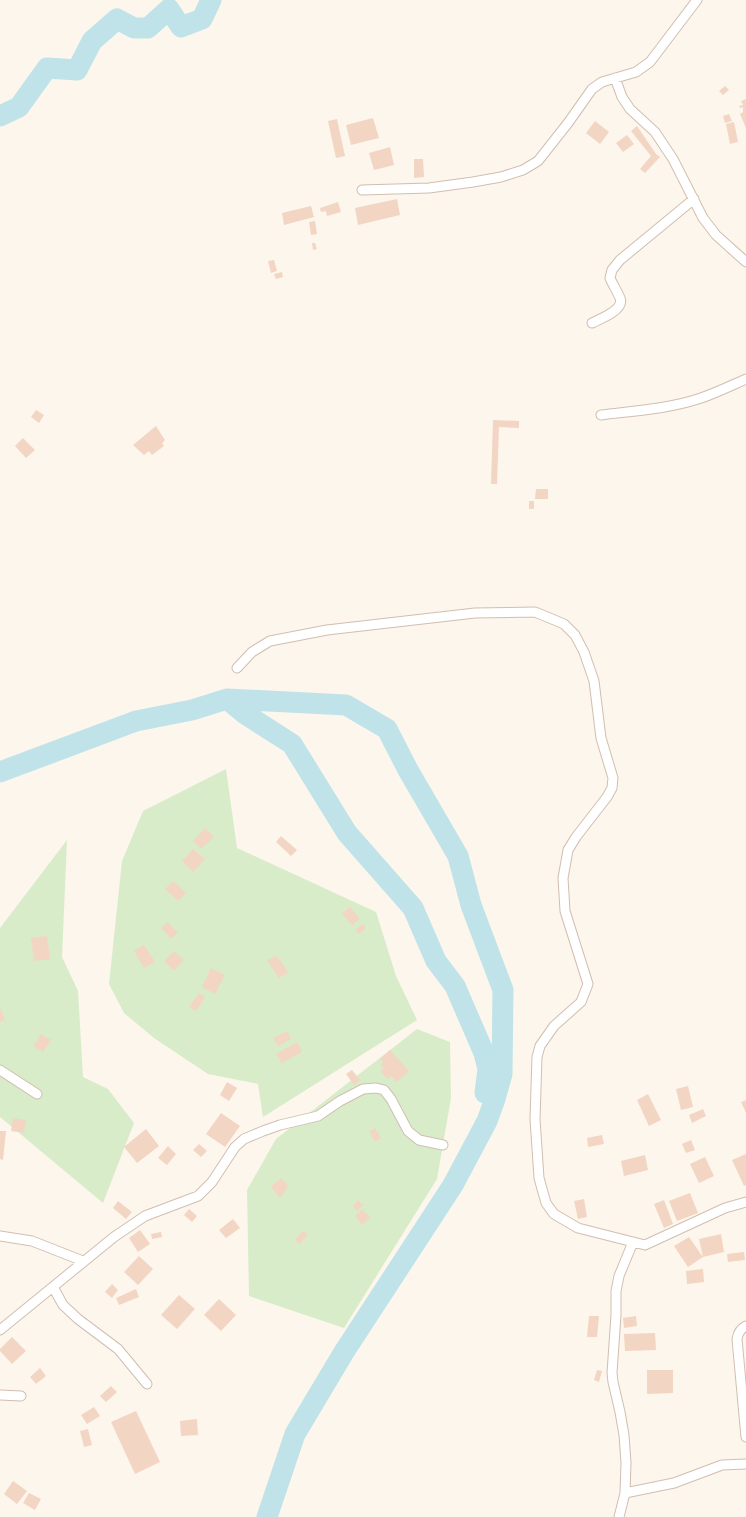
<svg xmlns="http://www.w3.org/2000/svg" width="746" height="1517" viewBox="0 0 746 1517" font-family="Roboto,sans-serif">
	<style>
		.green { fill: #d8ecc9 }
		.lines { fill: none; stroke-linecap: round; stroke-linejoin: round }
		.river { stroke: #bfe3e8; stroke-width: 21 }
		.building { fill: #f3d5c3 }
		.street-casing { stroke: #d1beb0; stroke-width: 11 }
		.street { stroke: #fff; stroke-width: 9 }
	</style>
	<rect width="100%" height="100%" fill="#fdf6ec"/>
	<path class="green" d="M 226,769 L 237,848 L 376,912 L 396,976 L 417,1020 L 263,1117 L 258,1084 L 208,1074 L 154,1038 L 124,1013 L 109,984 L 122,861 L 143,811 Z
		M 67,840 L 62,957 L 78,991 L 83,1077 L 108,1089 L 134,1123 L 103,1203 L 0,1117 L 0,928 Z
		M 417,1029 L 450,1042 L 451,1098 L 437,1179 L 344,1328 L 249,1296 L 247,1190 L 276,1139 Z"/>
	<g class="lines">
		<path class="river" d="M 0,116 L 19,107 L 47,68 L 77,70 L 92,41 L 117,19 L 134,28 L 148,28 L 169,9 L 181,27 L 202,19 L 211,0
			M 227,699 L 245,714 L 292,744 L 347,833 L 413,908 L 436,961 L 455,986 L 484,1053 L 488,1069 L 485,1093
			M 0,772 L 136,721 L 192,710 L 227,699 L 346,705 L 387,729 L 408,770 L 458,856 L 471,905 L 503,990 L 502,1074 L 495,1099 L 487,1121 L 453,1185 L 344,1352 L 295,1434 L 267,1517"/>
	</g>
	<path class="building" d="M 725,86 L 729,90 L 723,95 L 719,91 Z
		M 746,99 L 746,128 L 740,114 L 743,112 L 743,107 L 740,108 L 739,106 L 743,105 L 741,101 Z
		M 729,114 L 732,121 L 725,123 L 723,116 Z
		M 373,118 L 379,138 L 351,145 L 346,125 Z
		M 337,119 L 345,156 L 336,158 L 328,121 Z
		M 595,121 L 609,132 L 600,144 L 586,133 Z
		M 734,122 L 738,142 L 730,144 L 726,124 Z
		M 637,126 L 656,154 L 660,157 L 645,173 L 640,169 L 651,156 L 631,131 Z
		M 627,135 L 634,144 L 623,152 L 616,143 Z
		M 390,147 L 394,165 L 374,170 L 369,153 Z
		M 414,159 L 423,159 L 424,177 L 414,178 Z
		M 397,199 L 400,215 L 358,225 L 355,208 Z
		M 338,202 L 341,212 L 327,216 L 326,211 L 321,212 L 320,208 Z
		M 311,206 L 314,217 L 284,225 L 282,213 Z
		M 315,221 L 317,234 L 311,235 L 309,222 Z
		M 312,243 L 315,243 L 317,249 L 313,250 Z
		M 274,260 L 277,271 L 271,273 L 268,261 Z
		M 282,272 L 283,277 L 276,279 L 274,274 Z
		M 36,410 L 44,415 L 39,423 L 31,417 Z
		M 493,420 L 519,421 L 519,428 L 499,427 L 497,484 L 491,484 Z
		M 156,426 L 165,440 L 162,443 L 164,446 L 152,455 L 149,451 L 144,455 L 133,445 Z
		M 23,438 L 35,450 L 26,458 L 15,446 Z
		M 536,489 L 548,489 L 548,499 L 535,499 Z
		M 529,501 L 534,501 L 534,509 L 529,509 Z
		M 205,828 L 214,837 L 201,849 L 193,841 Z
		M 281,836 L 297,850 L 291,856 L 276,842 Z
		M 193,849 L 205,859 L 193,872 L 182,861 Z
		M 173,881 L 186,893 L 178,901 L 165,889 Z
		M 350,907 L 360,919 L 352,925 L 342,914 Z
		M 168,922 L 178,933 L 171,939 L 161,928 Z
		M 363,924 L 366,928 L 359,934 L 355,930 Z
		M 47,936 L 50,959 L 34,961 L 31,938 Z
		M 144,945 L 155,962 L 144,968 L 134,951 Z
		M 174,951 L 184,960 L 174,971 L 164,961 Z
		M 277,956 L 288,972 L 279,978 L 267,960 Z
		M 211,968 L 225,975 L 215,994 L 202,987 Z
		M 199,993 L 205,997 L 196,1011 L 189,1007 Z
		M 0,1008 L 5,1019 L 0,1022 Z
		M 287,1031 L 291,1039 L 278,1046 L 273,1038 Z
		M 41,1034 L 51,1040 L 43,1052 L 33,1046 Z
		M 297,1042 L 302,1052 L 282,1063 L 276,1054 Z
		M 390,1050 L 409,1071 L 397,1082 L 391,1076 L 387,1079 L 380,1071 L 384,1068 L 381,1065 L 383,1063 L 380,1059 Z
		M 352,1070 L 360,1080 L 354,1085 L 346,1074 Z
		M 227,1082 L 237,1088 L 229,1101 L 220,1095 Z
		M 688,1086 L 693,1107 L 681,1110 L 676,1089 Z
		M 648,1094 L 661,1120 L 649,1126 L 637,1100 Z
		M 746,1100 L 746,1113 L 741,1102 Z
		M 703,1109 L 706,1116 L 692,1123 L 689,1115 Z
		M 221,1113 L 240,1126 L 225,1147 L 206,1134 Z
		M 13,1118 L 26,1120 L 24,1133 L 11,1131 Z
		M 375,1128 L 381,1138 L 375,1142 L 369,1131 Z
		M 146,1129 L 159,1146 L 137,1163 L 124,1147 Z
		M 0,1131 L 6,1131 L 3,1160 L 0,1159 Z
		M 602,1135 L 604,1144 L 588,1147 L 587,1138 Z
		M 691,1140 L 695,1150 L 686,1153 L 682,1144 Z
		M 199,1144 L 207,1151 L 201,1157 L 193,1150 Z
		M 168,1146 L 176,1154 L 167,1165 L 158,1158 Z
		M 746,1154 L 746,1185 L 744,1186 L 732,1160 Z
		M 645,1155 L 648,1170 L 624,1176 L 621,1161 Z
		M 705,1157 L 714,1176 L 699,1183 L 690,1164 Z
		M 281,1178 L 288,1186 L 280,1198 L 271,1187 Z
		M 690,1193 L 698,1213 L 677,1221 L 669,1201 Z
		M 584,1199 L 587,1217 L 578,1219 L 574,1201 Z
		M 358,1200 L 363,1205 L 357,1211 L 353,1206 Z
		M 664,1200 L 673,1224 L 664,1228 L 654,1204 Z
		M 118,1201 L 132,1212 L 126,1219 L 113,1208 Z
		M 189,1209 L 197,1216 L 192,1222 L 184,1215 Z
		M 362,1209 L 370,1217 L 362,1225 L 355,1216 Z
		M 233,1219 L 240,1228 L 226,1238 L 219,1230 Z
		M 140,1230 L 150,1244 L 138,1252 L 129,1238 Z
		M 303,1231 L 308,1235 L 299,1244 L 295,1239 Z
		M 161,1232 L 162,1237 L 152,1239 L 151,1234 Z
		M 721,1234 L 724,1252 L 703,1257 L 699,1239 Z
		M 689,1237 L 703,1257 L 688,1267 L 674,1246 Z
		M 744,1252 L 745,1260 L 728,1262 L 727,1254 Z
		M 139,1256 L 153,1269 L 138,1285 L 124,1272 Z
		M 703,1269 L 704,1282 L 687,1284 L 686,1271 Z
		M 112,1284 L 118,1290 L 112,1298 L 105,1292 Z
		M 136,1289 L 139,1297 L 119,1305 L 116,1298 Z
		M 179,1295 L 195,1309 L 177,1329 L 161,1315 Z
		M 219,1299 L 236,1315 L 221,1331 L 204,1315 Z
		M 589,1316 L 599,1316 L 597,1337 L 587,1337 Z
		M 636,1316 L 637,1326 L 624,1328 L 623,1318 Z
		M 655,1333 L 656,1350 L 625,1351 L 624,1334 Z
		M 12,1337 L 26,1351 L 12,1364 L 0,1351 L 0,1349 Z
		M 40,1368 L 46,1376 L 36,1384 L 30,1377 Z
		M 597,1370 L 602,1371 L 599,1382 L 594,1380 Z
		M 647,1370 L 673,1370 L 673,1393 L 647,1394 Z
		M 111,1386 L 117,1392 L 106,1402 L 100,1396 Z
		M 94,1407 L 100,1416 L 87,1424 L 81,1415 Z
		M 136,1411 L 160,1462 L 135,1474 L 111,1422 Z
		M 197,1419 L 198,1435 L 181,1436 L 180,1421 Z
		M 88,1429 L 92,1445 L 84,1447 L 80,1431 Z
		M 13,1481 L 27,1491 L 17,1504 L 4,1494 Z
		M 29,1493 L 41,1499 L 35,1510 L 23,1503 Z"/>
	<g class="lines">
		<g class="street-casing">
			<path id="street" d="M 615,78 L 622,97 L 630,109 L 655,132 L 673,159 L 703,218 L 716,235 L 746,262
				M 362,190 L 429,188 L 473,182 L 501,177 L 523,170 L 538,161 L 568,123 L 592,89 L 602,82 L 636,72 L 650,62 L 697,0
				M 592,323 C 600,319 625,310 620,298 C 617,291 613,285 610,278 L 612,270 L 620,260 L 694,199
				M 601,415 C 633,411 667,409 698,399 C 714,394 730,386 746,379
				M 237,668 L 252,652 L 270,641 L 327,630 L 475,613 L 535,612 L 564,624 L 575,635 L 584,652 L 594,681 L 601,738 L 613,778 L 612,788 L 607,797 L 576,837 L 568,850 L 563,878 L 565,911 L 588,984 L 581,1002 L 554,1026 L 540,1046 L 537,1057 L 535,1119 L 539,1178 L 546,1203 L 554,1214 L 578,1228 L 645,1245 L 725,1208 L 746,1202
				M 0,1070 L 37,1094
				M 0,1236 L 32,1241 L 83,1261
				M 53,1287 L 63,1305 L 78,1319 L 118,1349 L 147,1384
				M 746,1326 C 740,1329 738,1333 737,1339 L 746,1437
				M 0,1330 L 114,1237 L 145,1216 L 198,1196 L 212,1182 L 235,1147 L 244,1139 L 263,1131 L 280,1125 L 318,1116 L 340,1101 L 363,1089 L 376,1088 L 384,1090 L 391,1099 L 408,1131 L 419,1140 L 443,1145
				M 0,1395 L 21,1396
				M 625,1493 L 674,1483 L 722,1465 L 746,1464
				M 619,1517 L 625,1493 L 626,1463 L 624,1435 L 620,1412 L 613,1382 L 612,1373 L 616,1315 L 616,1291 L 619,1276 L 633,1242"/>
		</g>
		<use href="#street" class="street"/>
	</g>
</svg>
